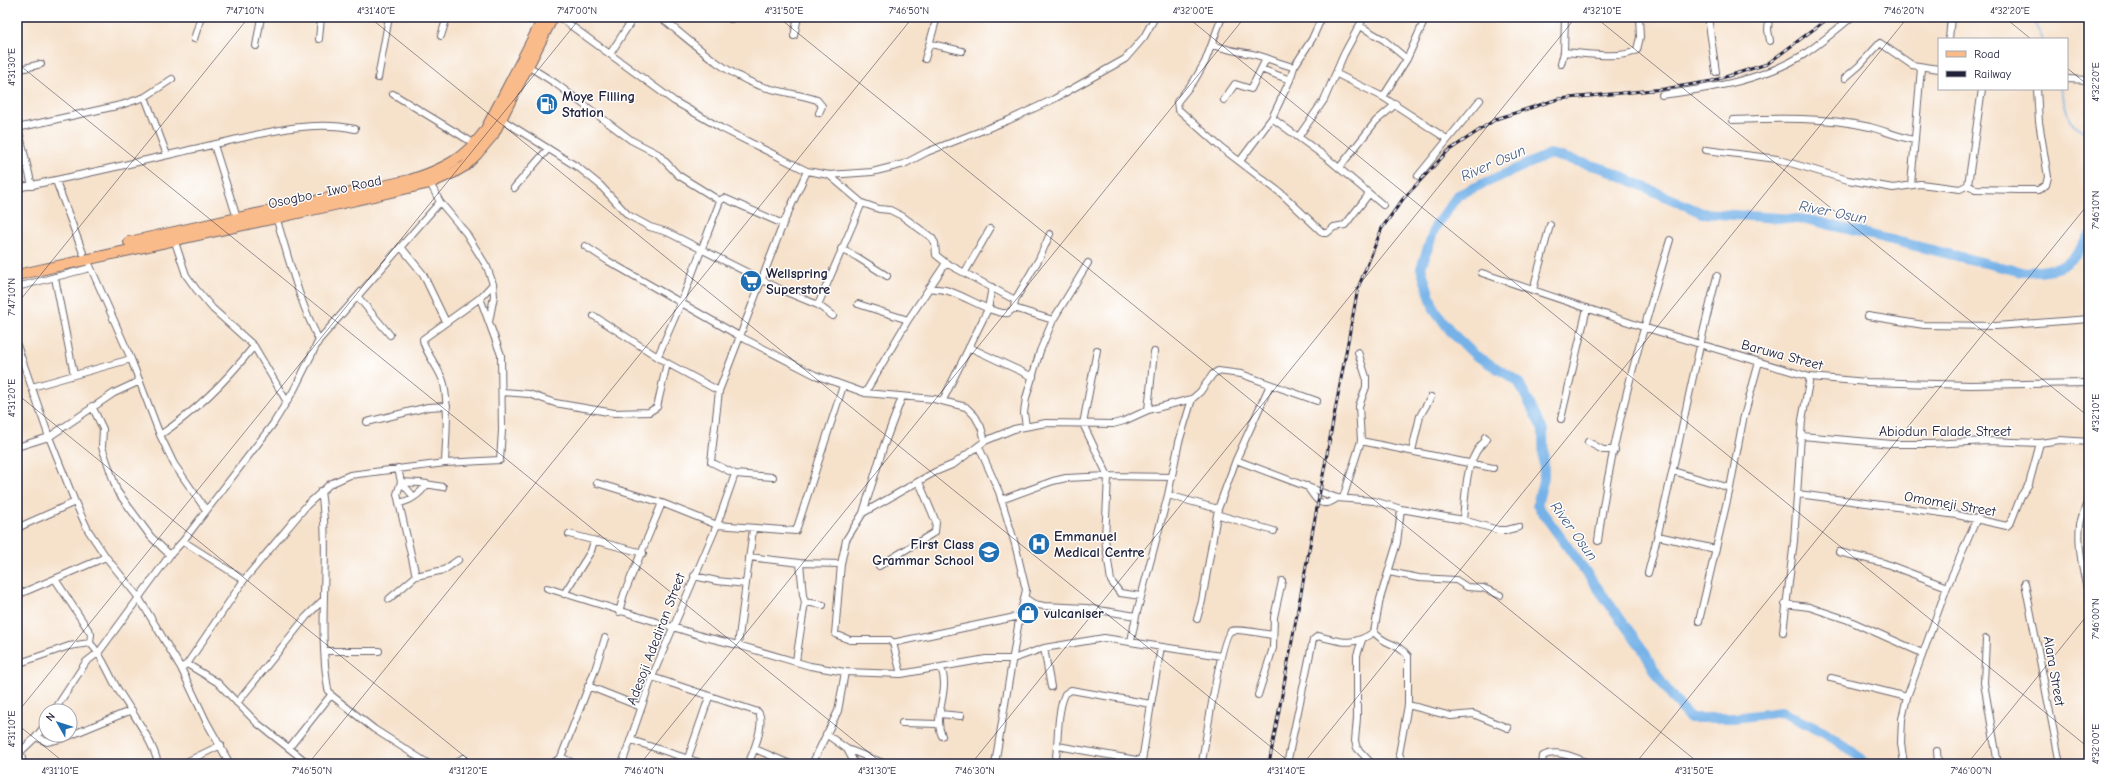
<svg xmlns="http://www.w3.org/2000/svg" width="2106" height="781" viewBox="0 0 2106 781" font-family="'Comic Neue',sans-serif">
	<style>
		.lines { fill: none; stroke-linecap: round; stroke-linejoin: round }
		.stream { stroke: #76b2e8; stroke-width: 1.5 }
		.river { stroke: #76b2e8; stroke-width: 10 }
		.street-casing { stroke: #6c656d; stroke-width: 8 }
		.primary-casing { stroke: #6c656d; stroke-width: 12 }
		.street { stroke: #fff; stroke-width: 6 }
		.primary { stroke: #fabb8b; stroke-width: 10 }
		.rail-casing { stroke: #22223b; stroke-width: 3 }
		.rail { stroke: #fff; stroke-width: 1.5; stroke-dasharray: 4.5; stroke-linecap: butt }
		.ticks { fill: none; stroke: #22223b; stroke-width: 1; stroke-opacity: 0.45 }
		.labels { text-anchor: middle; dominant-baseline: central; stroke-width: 3; stroke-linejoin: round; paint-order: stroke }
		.poi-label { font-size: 14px; font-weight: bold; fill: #22223b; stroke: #fff; text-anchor: start }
		.street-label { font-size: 14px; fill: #22223b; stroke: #fff }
		.water-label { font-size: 15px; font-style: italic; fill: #445c80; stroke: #fff }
		.neatline { fill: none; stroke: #22223b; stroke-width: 1.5 }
		.ticks-label { font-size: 10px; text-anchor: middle; fill: #22223b }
	</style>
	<rect width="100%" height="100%" fill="#fff"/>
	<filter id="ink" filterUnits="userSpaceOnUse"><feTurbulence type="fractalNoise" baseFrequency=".025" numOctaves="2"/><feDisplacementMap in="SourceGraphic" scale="8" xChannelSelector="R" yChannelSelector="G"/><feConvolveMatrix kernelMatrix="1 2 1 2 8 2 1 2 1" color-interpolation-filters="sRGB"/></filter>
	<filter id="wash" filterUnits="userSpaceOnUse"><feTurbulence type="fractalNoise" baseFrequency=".012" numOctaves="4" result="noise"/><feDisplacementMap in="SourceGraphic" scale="16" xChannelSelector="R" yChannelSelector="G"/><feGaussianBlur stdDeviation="0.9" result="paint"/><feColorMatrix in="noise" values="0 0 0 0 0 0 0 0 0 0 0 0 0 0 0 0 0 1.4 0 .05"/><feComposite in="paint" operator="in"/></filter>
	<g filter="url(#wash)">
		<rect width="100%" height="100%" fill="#f6e1ca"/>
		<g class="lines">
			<path class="stream" d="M 2031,17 L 2043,39
				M 2060,89 L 2070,121 L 2089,136"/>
			<path class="river" d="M 1865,764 L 1858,756 L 1824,732 L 1781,712 L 1735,718 L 1689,718 L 1662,683 L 1643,650 L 1537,505 L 1544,477 L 1543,430 L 1518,381 L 1475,355 L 1452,333 L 1434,309 L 1421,268 L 1435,227 L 1458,195 L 1550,154 L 1605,169 L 1702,213 L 1810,220 L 2022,272 C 2059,270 2069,269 2089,236"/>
		</g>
	</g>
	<g filter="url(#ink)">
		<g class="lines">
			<g class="street-casing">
				<path id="street" d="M 559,17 L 674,101 L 721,128 L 807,171 L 829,175 L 872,172 L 904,164 L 927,152 L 1009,120 L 1054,99 L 1125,59 L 1144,37 L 1155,17
					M 660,17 C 690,40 720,70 755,84 C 775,92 797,93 817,100 L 822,106 L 819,113
					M 1222,17 L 1205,62 L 1194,81 L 1177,102 L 1178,109 L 1218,145 L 1282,194 L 1323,233 L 1327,233 L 1334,227 L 1345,225 L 1369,194
					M 1708,17 L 1716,72
					M 1769,17 L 1768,30 L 1770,41
					M 731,19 L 731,17
					M 1360,26 L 1384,40 L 1407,59
					M 441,36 L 447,17
					M 794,36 L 798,17
					M 194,39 L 201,17
					M 319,39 L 321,17
					M 1949,39 L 1951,17
					M 931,44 L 962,51
					M 1212,45 C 1225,49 1238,52 1252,54 C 1267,57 1279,64 1294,67
					M 256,46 L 261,17
					M 1564,52 C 1582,53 1622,60 1637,50 L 1640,37 L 1639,17
					M 610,54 L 634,17
					M 925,59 L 937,17
					M 1561,64 L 1564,52 L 1565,17
					M 528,66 L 555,83 L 631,140 L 658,154 L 678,175 L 720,201 L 724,198 L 783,224
					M 1261,69 L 1290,80
					M 17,70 L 41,64
					M 1337,74 L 1383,97 L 1447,139
					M 378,78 L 389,17
					M 1845,78 L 1859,66 L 1880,43 L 1912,65 L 1939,69
					M 2067,79 L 2089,80
					M 393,94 L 475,144
					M 1662,95 C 1710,88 1761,81 1803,55 C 1820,44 1836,30 1852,17
					M 145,97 L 167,155
					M 1383,97 L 1407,59 L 1426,17
					M 1224,100 L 1235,84 L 1251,89 L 1266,59
					M 1272,118 L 1327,158 L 1383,205
					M 501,119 L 579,168 L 600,185 L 628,215 L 650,227 L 667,232 L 784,291 L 818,305 L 833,316
					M 1733,120 C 1778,118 1826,117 1870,127 C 1885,131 1899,137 1914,140
					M 17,123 L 32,186
					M 17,128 L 121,105 L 145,97 L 172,79
					M 1299,136 L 1324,100 L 1344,54 L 1364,17
					M 214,145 L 237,218
					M 1706,150 L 1777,159 L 1848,180 L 1893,188 L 1920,184 L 1960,189 L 1968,185
					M 1240,161 L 1272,118 L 1290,80 L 1294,67 L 1312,39 L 1322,17
					M 1339,168 L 1376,121 L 1396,104
					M 829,175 L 862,203 L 879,209 L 890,210 L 902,216 L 932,238 L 935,243 L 936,255 L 946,263 L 1015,300
					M 1418,176 L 1480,100
					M 56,181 L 83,253
					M 430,183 L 440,202 L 466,233 L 487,267 L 493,284 L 494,296 L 489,322
					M 1911,185 L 1921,68
					M 1968,185 L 1975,189 L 2019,190 L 2038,190 L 2046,185 L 2048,177 L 2039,122 L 2037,89
					M 1968,185 L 1982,89
					M 17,188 C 84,175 150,159 216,144 C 261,134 310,119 355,129
					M 514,188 L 548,149
					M 276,217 C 289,259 299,301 319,340
					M 174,239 L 186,275 L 196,289 L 213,309 L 254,346 L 287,402
					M 585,246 L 608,261 L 741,337 L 815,375 L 865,393 L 934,399 L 966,407 L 975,416 L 981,427 L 985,441
					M 401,247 L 423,274 L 446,322
					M 841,249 L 857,257 L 887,276
					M 87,259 L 131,359 L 160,435 L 174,464 L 206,510
					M 965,272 L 990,229
					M 1482,273 L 1643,327 L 1810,377 L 1867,382 L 1970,385 L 2089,383
					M 55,278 L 74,375
					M 17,287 L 90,268
					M 929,288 C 934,289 940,289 945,290 C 963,294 992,315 1008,313 L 1014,308 L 1015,300 L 1039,259 L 1050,234
					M 1533,290 L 1550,225
					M 358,297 L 390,335
					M 858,304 L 908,320
					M 818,305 L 862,203
					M 1014,308 L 1053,320
					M 594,316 L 667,363 L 719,391
					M 1868,316 L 1924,325 L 1996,326 L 2089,319
					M 17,345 L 49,437 L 75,502 L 88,530 L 106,557 L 139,598 L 181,668 L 206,721 L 230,764
					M 969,347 L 1033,377
					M 1097,350 L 1083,424 L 1108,476 L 1105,539 L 1111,581 L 1120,593 L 1141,596
					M 1358,352 L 1366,377 L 1366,387 L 1359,406 L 1361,441
					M 658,356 L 681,303 L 720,201
					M 32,387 L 131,359
					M 502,392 L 529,394 L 555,403 L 614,413 L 649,412 L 657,407 L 667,363
					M 865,393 L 908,320 L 946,263
					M 943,400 L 988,309 L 992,287
					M 92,406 L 103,429 L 102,447 L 117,491 L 151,537 L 170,555
					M 1148,410 L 1154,352
					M 1561,419 L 1587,308
					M 367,422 L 428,407 L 447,406
					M 1026,426 L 1024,413 L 1026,398 L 1040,351 L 1053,320 L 1088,263
					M 160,435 C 196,411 227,380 254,346
					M 1802,436 L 1892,444 L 1930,444 L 1988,441 L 2040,443 L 2060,440 L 2089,442
					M 1588,442 L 1603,450 L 1615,450
					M 17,447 L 49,437 L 114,393 L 140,381
					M 979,447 L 999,492 L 1015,544 L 1026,590 L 1019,620 L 995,764
					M 1412,451 L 1420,416 L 1431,397
					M 1236,460 L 1337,498 L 1374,501 L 1401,509 L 1463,520 L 1498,530 L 1507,530 L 1519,527
					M 445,463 C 446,437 449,410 444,384 C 441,370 423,350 423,339 L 480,298 L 493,284
					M 398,468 L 401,482 L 414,497
					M 1673,471 L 1730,488
					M 735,474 L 711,462 L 719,391 L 783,224 L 807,171
					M 401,482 L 397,494 L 416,576
					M 401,482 L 420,483 L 443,487
					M 597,483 L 662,503 L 717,525 L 796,531 L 843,386
					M 1307,486 C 1315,499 1321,510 1337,498
					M 321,491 C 331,557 317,623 328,689 L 331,695 L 374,729 L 429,764
					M 1798,494 L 1957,515 L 2007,526 L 2011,522 L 2021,496 L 2029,484 L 2040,443
					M 1168,495 L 1218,509
					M 2089,497 C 2086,506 2082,515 2080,524 C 2077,549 2084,574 2089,598
					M 1343,498 L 1361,441 L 1493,468
					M 1001,500 L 1053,481 L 1066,478 L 1108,476 L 1172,477
					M 399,503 C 411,501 420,494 427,484
					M 863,513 L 884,445 L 902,397
					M 1219,515 L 1274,531
					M 1463,520 C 1466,493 1464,458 1487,439 L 1485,437
					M 17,528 L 75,502
					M 569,534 L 643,553
					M 1658,536 L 1715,549
					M 183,541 L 244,580
					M 1598,541 C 1611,438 1640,339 1670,240
					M 1839,552 L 1884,563 L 1947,587
					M 749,557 L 800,563 L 841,564
					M 800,563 L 803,595 L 805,602 L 823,605
					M 879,566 L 935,532 L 936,522 L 919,482
					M 1389,572 L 1419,578 L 1456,580 L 1467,587 L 1483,588 L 1500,595
					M 1648,573 C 1674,475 1691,375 1717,276
					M 694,576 L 717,581 L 746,584
					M 55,579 L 91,634 L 90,643
					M 2025,583 L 2060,764
					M 547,588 L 705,637 L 738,645 L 810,666 L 845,672 L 901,674 L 986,659 L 1013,659 L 1044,648 L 1104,638 L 1221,656
					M 564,594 L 591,551 L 594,541
					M 17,595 L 106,557
					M 1025,598 L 1034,604 L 1044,606 L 1086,608 L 1136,616
					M 389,599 L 416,576 L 444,570 L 458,560
					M 1785,604 L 1809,607 L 1848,620 L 1922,653
					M 619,612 L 624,594 L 662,503
					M 1197,619 L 1202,601 L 1218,509 L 1236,460 L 1270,385
					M 1699,621 L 1730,488 L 1743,420 L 1759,362
					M 1374,632 C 1385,646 1396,641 1408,656 L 1408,705 L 1399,754 L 1404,764
					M 1783,632 L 1794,541 L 1802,420 L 1810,377
					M 1986,639 L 1984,683 L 1998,764
					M 1362,640 L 1357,655 L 1357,718 L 1355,741 L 1357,748 L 1372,764
					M 1131,641 L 1136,616 L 1168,495 L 1179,442 L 1192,399
					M 892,643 L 1020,616
					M 738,645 L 753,529
					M 1044,648 L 1051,687
					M 324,651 L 379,651
					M 796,661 L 805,602
					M 17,664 L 69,646 L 90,643 C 103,656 108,673 117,688 C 129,708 154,742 158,764
					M 187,664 L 217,682 L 257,723 L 309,764
					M 181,668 L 187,664 L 244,580 L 307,505 L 330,484 L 350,475 L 445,463 L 500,460 L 502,431 L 501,355 L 480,298
					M 941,668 C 951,691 932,715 942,736
					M 901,674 L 893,643 L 890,640 L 850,640 L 835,634 L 841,564 L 846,540 L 863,513 L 935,472 L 954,464 L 985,441 L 1014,429 L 1046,423 L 1113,424 L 1124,421 L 1148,410 L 1192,399 L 1200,392 L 1213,374 L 1218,371 L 1241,374 L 1317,401
					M 652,677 L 758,712 C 766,721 753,754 748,764
					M 1831,678 L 1907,697
					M 588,686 L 641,707
					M 1258,695 L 1273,648 L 1274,617 L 1282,581
					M 237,703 L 306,617 L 322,601
					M 1408,705 L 1451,716 L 1473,714 L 1508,728
					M 54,711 L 86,662 L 99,652 L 170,555 L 183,541 L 273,424 L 294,390 L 319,340 L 440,202
					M 940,714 L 961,716
					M 902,723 L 938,724
					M 17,734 L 23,764
					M 826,734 L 847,749 L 886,764
					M 36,737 L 47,742 L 64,738 L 132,710
					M 631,740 L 704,764
					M 1058,746 L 1142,761 L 1151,704
					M 289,748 L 331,695
					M 755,749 L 790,764
					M 847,749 L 855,764
					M 1937,751 L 1938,764
					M 17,755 L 36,737 L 46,724
					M 561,757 L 575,764
					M 688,758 L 709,697
					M 1202,762 C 1205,745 1221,636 1231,631 C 1236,628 1265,634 1273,635
					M 182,764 L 221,745
					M 455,764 L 463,758
					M 552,764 L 561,757 L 595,670 L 605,638
					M 622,764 L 652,677 L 717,525 L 735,474 L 773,477
					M 812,764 L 838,711 L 845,672
					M 1055,764 C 1059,742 1056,715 1065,694 L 1071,690 L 1151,704 L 1161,647
					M 1287,764 L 1313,640 L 1318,636 C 1342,642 1352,647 1374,632 L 1380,599 L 1397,543 L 1401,509
					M 1542,764 L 1543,756 C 1557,748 1578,759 1591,764
					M 1904,764 L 1901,743 L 1902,719 L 1907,697 L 1947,587 L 1977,518"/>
			</g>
			<g class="primary-casing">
				<path id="primary" d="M 129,242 L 410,180 C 444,169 464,159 485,131 L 544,17
					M 17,275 L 343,203 L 430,183 L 453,173 L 465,166 L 477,154 L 493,135 L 553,17"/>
			</g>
			<use href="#street" class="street"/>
			<use href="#primary" class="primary"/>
			<g class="rail-casing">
				<path id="rail" d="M 1269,764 L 1358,288 L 1382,228 L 1403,199 L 1448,151 L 1496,119 L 1558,99 L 1664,89 L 1712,81 L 1767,64 L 1830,17"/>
			</g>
			<use href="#rail" class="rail"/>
		</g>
	</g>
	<path class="ticks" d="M 369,17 L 1292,764M 778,17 L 1700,764M 1187,17 L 2089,748M 1595,17 L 2089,417M 2004,17 L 2031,39M 17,63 L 883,764M 2067,68 L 2089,86M 17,304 L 249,17M 17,394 L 474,764M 17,713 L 581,17M 17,724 L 66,764M 308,764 L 913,17M 640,764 L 1245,17M 971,764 L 1576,17M 1303,764 L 1908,17M 1635,764 L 2089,203M 1967,764 L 2089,613"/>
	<defs>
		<g id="fuel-disc" transform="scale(1.15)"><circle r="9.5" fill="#1f6fb2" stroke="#fff"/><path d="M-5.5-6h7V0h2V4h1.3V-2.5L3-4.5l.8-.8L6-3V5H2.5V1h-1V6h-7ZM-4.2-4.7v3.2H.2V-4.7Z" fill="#fff"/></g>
		<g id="supermarket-disc" transform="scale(1.15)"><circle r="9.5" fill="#1f6fb2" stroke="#fff"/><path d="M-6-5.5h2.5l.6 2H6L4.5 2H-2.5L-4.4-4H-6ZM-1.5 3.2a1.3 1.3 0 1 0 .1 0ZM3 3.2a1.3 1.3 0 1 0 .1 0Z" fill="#fff"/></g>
		<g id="hospital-disc" transform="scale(1.15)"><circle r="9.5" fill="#1f6fb2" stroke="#fff"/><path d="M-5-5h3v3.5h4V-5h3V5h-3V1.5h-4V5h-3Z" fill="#fff"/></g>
		<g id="school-disc" transform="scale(1.15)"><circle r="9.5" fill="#1f6fb2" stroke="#fff"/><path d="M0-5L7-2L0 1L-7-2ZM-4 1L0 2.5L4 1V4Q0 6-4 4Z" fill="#fff"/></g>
		<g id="shop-disc" transform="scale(1.15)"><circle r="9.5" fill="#1f6fb2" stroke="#fff"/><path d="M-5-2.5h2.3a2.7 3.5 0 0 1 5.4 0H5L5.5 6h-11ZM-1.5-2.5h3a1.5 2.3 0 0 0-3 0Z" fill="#fff"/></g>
	</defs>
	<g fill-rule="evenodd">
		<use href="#fuel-disc" x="547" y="104"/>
		<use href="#supermarket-disc" x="751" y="281"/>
		<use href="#hospital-disc" x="1039" y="544"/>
		<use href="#school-disc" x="989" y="552"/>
		<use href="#shop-disc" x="1028" y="613"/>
	</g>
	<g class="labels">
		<g class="poi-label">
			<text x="562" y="96">Moye Filling<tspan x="562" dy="16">Station</tspan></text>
			<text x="766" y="273">Wellspring<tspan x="766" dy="16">Superstore</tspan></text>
			<text x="1054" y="536">Emmanuel<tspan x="1054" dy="16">Medical Centre</tspan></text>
			<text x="974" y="544" text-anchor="end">First Class<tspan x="974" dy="16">Grammar School</tspan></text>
			<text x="1044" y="613">vulcaniser</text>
		</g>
		<g class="street-label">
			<text transform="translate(325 192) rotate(-12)">Osogbo - Iwo Road</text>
			<text transform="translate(1782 355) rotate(15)">Baruwa Street</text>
			<text x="1945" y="431">Abiodun Falade Street</text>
			<text transform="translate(1950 504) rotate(10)">Omomeji Street</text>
			<text transform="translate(656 639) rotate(-69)">Adesoji Adediran Street</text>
			<text transform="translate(2054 671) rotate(80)">Alara Street</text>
		</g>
		<g class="water-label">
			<text transform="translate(1493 163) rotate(-24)">River Osun</text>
			<text transform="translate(1833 212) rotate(11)">River Osun</text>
			<text transform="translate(1574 531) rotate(54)">River Osun</text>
		</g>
	</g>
	<rect width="2106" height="781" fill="none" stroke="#fff" stroke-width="44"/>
	<rect x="1938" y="38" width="130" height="52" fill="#ffffff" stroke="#a7a7b1"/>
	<rect x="1946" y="51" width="20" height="6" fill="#fabb8b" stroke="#a7a7b1"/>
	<text x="1974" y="58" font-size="12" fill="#22223b">Road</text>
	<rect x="1946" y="71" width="20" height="6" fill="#22223b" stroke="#a7a7b1"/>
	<text x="1974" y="78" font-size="12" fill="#22223b">Railway</text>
	<g transform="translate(58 723) rotate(309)"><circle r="19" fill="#ffffff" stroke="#a7a7b1"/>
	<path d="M0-3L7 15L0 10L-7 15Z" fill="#1f6fb2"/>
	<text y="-6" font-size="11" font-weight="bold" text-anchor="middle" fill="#22223b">N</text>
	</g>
	<rect x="22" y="22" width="2062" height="737" class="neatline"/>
	<g class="ticks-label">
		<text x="245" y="14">7°47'10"N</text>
		<text x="376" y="14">4°31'40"E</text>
		<text x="577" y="14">7°47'00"N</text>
		<text x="784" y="14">4°31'50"E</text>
		<text x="909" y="14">7°46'50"N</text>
		<text x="1193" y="14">4°32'00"E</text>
		<text x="1602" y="14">4°32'10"E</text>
		<text x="1904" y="14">7°46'20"N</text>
		<text x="2010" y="14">4°32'20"E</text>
		<text transform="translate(11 67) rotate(-90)" y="4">4°31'30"E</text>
		<text transform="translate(2095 82) rotate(-90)" y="4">4°32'20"E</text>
		<text transform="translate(2095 210) rotate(-90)" y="4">7°46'10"N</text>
		<text transform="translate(11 297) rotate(-90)" y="4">7°47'10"N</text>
		<text transform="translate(11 398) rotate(-90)" y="4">4°31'20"E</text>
		<text transform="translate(2095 413) rotate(-90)" y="4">4°32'10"E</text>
		<text transform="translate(2095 619) rotate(-90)" y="4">7°46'00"N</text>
		<text transform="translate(11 729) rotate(-90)" y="4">4°31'10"E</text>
		<text transform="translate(2095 744) rotate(-90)" y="4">4°32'00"E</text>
		<text x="60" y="774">4°31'10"E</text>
		<text x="312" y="774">7°46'50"N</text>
		<text x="468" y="774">4°31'20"E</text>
		<text x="644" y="774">7°46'40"N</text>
		<text x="877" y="774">4°31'30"E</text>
		<text x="975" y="774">7°46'30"N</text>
		<text x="1286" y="774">4°31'40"E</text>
		<text x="1694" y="774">4°31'50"E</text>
		<text x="1971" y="774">7°46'00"N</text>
	</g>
</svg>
